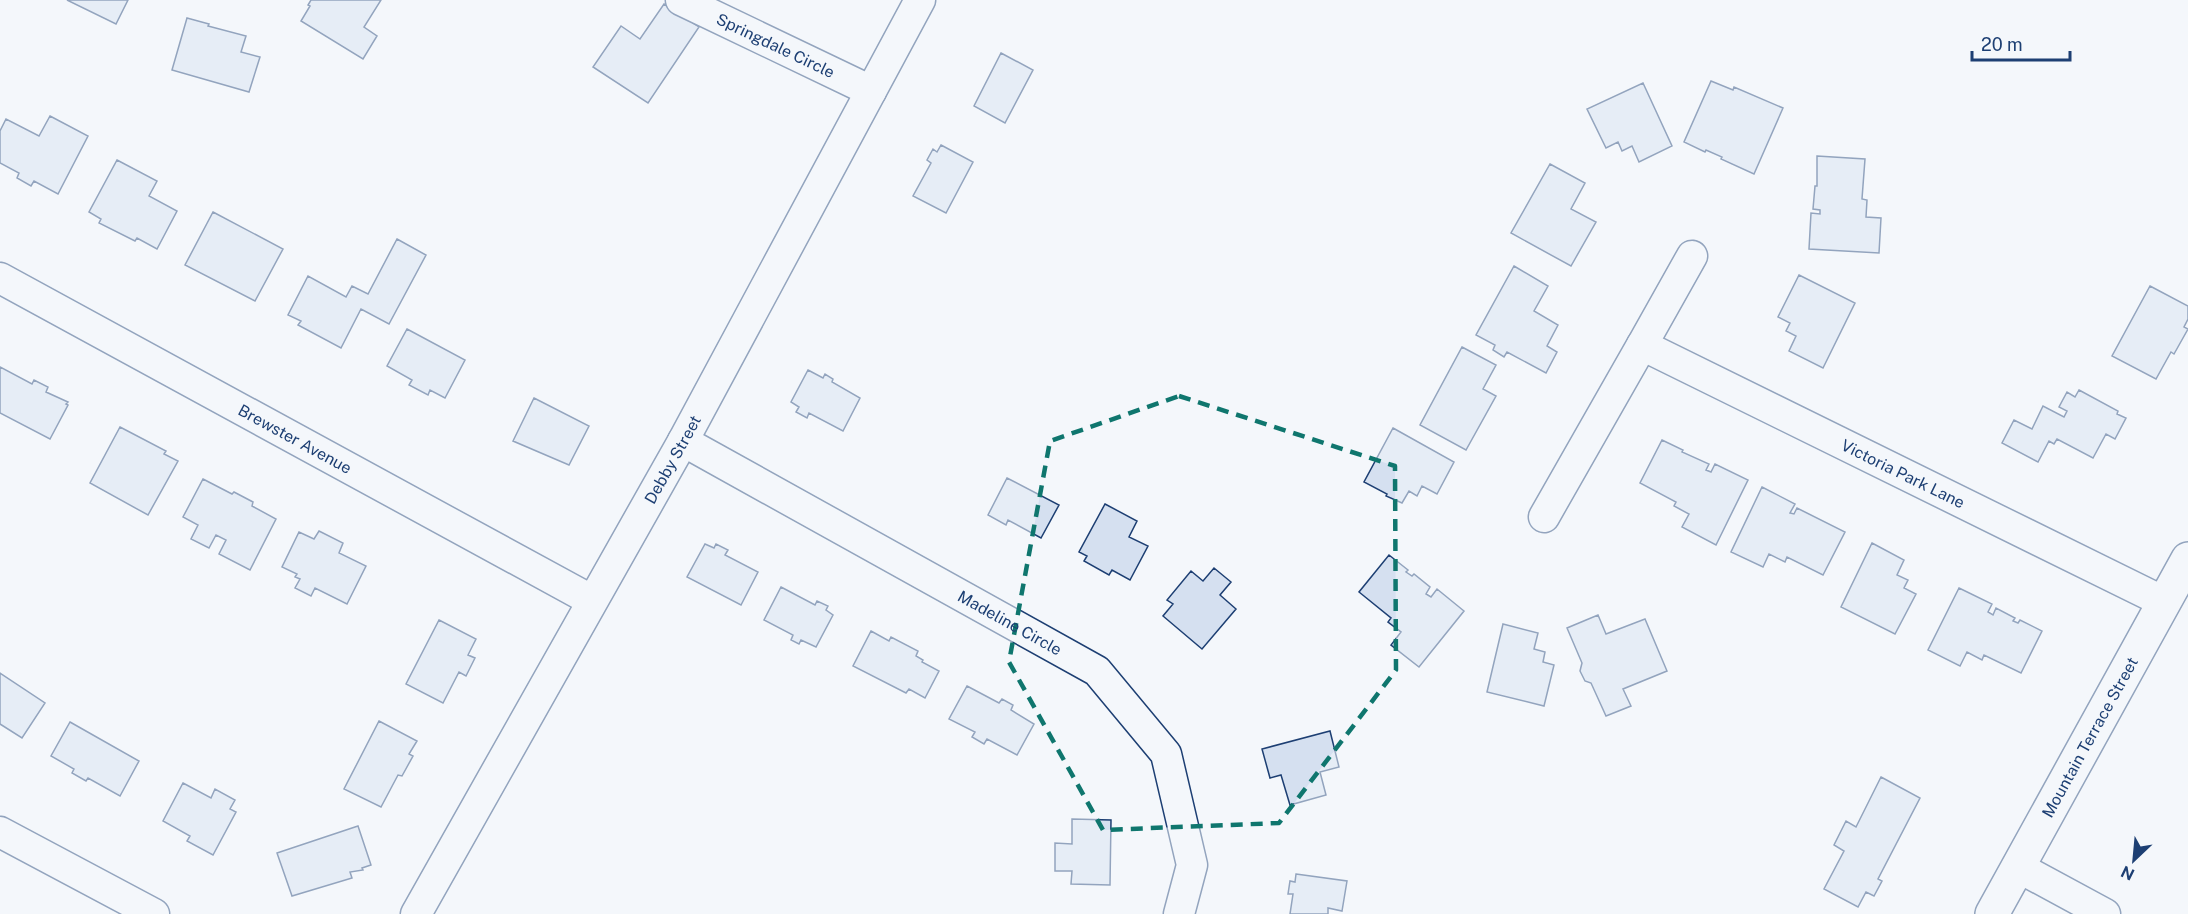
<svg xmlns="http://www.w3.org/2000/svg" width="2188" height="914" viewBox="0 0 2188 914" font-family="'Public Sans',sans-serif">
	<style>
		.building { fill: #d5e0f0; stroke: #1d3f73; stroke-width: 1.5 }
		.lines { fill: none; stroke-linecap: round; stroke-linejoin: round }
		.minor-casing { stroke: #1d3f73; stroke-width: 33 }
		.tertiary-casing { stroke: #1d3f73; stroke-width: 36 }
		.minor { stroke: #f4f7fb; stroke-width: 30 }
		.tertiary { stroke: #f4f7fb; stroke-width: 33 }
		.marked { fill: none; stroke: #0f766e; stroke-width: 4.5; stroke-dasharray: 12 8; stroke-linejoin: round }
		.labels { text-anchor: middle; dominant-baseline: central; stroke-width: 4.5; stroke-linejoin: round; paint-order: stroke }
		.street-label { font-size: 16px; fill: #1d3f73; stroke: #f4f7fb }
	</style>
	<rect width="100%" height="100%" fill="#f4f7fb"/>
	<path class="building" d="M 67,0 L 128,0 L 116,24 Z
		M 311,0 L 381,0 L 364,27 L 377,36 L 363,59 L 301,21 L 310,6 L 308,5 Z
		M 664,4 L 686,18 L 696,18 L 693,23 L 699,27 L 648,103 L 593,67 L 621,26 L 640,39 Z
		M 187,18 L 209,24 L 208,26 L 246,36 L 241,52 L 260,57 L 249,92 L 172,70 Z
		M 1001,53 L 1033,70 L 1005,123 L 974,106 Z
		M 1711,81 L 1733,90 L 1734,87 L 1783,108 L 1754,174 L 1721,159 L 1722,157 L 1706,150 L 1705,152 L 1684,142 Z
		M 1643,83 L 1672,146 L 1639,162 L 1632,146 L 1622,151 L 1618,142 L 1606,148 L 1587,109 Z
		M 50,116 L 88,136 L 58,194 L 34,181 L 31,186 L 17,178 L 19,173 L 0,163 L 0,131 L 6,119 L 39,136 Z
		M 941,145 L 973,162 L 946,213 L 913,196 L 931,163 L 927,160 L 933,149 L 937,152 Z
		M 1817,156 L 1865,159 L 1862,199 L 1867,200 L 1866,217 L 1881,218 L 1879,253 L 1809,249 L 1811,213 L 1820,214 L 1820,210 L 1813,209 L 1815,186 L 1817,186 Z
		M 117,160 L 157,181 L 149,196 L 177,211 L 157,249 L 137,238 L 135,241 L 99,223 L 101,219 L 89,212 Z
		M 1550,164 L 1585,183 L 1571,209 L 1596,222 L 1571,266 L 1511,233 Z
		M 213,212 L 283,249 L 255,301 L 185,265 Z
		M 397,239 L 426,255 L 389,324 L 361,309 L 341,348 L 298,325 L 301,321 L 288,315 L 308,276 L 346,297 L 352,286 L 368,294 Z
		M 1514,266 L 1548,286 L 1534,311 L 1558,325 L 1547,346 L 1557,352 L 1546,373 L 1507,352 L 1504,357 L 1493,350 L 1495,345 L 1476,335 Z
		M 1799,275 L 1855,303 L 1823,368 L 1789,351 L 1796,336 L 1786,331 L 1790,323 L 1778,317 Z
		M 2150,286 L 2188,306 L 2188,319 L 2184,327 L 2188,329 L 2174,354 L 2171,352 L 2156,379 L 2112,356 Z
		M 407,329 L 465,360 L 445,398 L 430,390 L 428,395 L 409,385 L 412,380 L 387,366 Z
		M 1462,347 L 1496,365 L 1483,389 L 1496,396 L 1466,450 L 1420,425 Z
		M 0,367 L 32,384 L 34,380 L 48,387 L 46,392 L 68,402 L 66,404 L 68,405 L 50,439 L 0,413 Z
		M 808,370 L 823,378 L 825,374 L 833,379 L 832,382 L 860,398 L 843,431 L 809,413 L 807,418 L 796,412 L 799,407 L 791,402 Z
		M 2079,390 L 2118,411 L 2117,414 L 2126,418 L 2115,439 L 2106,434 L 2093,458 L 2057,439 L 2054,444 L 2049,441 L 2038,462 L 2002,443 L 2014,420 L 2032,429 L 2043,406 L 2064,417 L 2067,411 L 2059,407 L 2067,392 L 2075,397 Z
		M 534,398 L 589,426 L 569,465 L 513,441 Z
		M 120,427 L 166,451 L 164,454 L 178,461 L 148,515 L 90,483 Z
		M 1393,428 L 1454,462 L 1437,494 L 1422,486 L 1417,496 L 1409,491 L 1402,503 L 1386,496 L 1387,494 L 1364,482 Z
		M 1662,440 L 1683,450 L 1682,452 L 1709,464 L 1706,470 L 1711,472 L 1715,464 L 1748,480 L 1716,545 L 1682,527 L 1689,514 L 1674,506 L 1676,502 L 1640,483 Z
		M 1007,478 L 1059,505 L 1041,538 L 1008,520 L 1006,525 L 988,515 Z
		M 203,479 L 232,494 L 234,492 L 253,502 L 252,506 L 276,519 L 250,570 L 219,554 L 226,540 L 216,535 L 209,548 L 191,539 L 198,525 L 183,517 Z
		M 1762,487 L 1795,504 L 1790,513 L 1794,514 L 1797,508 L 1845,532 L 1823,575 L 1787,557 L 1785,562 L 1769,554 L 1763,567 L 1731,552 Z
		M 1105,504 L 1137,521 L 1129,537 L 1148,546 L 1130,580 L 1112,570 L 1109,575 L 1084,561 L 1087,556 L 1079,552 Z
		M 319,531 L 343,543 L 339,553 L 366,566 L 347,604 L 315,588 L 311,596 L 295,588 L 300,579 L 295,577 L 297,574 L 282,567 L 299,532 L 314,539 Z
		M 1872,543 L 1904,560 L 1897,575 L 1908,580 L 1904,588 L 1916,594 L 1895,634 L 1841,607 Z
		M 705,544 L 714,548 L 716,544 L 728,550 L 725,555 L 758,572 L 741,605 L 687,577 Z
		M 1389,555 L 1408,570 L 1406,572 L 1412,576 L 1414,574 L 1430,587 L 1426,594 L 1431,597 L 1437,589 L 1464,611 L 1419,667 L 1391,645 L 1401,632 L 1388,622 L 1391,618 L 1359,592 Z
		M 1214,568 L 1231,582 L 1220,595 L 1236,609 L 1202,649 L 1163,616 L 1173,604 L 1167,600 L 1191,571 L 1203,581 Z
		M 781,587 L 815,605 L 817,601 L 828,606 L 826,610 L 833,615 L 816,647 L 801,640 L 799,644 L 791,640 L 793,635 L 764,620 Z
		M 1959,588 L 1992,604 L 1988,612 L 1993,615 L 1996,608 L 2015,618 L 2013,621 L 2018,623 L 2020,620 L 2042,631 L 2021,673 L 1984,655 L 1982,660 L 1967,652 L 1960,666 L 1928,650 Z
		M 1598,615 L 1606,634 L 1645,619 L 1667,671 L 1623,689 L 1631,706 L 1606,716 L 1591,683 L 1585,681 L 1580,671 L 1582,663 L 1567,628 Z
		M 439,620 L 476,639 L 468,655 L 475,658 L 466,676 L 459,672 L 443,703 L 406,684 Z
		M 1503,624 L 1538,633 L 1534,649 L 1545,652 L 1543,662 L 1554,665 L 1544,706 L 1487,692 Z
		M 871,631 L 889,641 L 891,637 L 918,651 L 916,656 L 923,660 L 922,662 L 939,671 L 925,698 L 909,689 L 906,693 L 853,666 Z
		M 0,673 L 45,703 L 22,738 L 0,724 Z
		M 967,686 L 999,703 L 1002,699 L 1013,705 L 1011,710 L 1034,724 L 1017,755 L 987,739 L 984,744 L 972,737 L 975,732 L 949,719 Z
		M 379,721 L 417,741 L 409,754 L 413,756 L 402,776 L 398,775 L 381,807 L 344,789 Z
		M 70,722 L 139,761 L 120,796 L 88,778 L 86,781 L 72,773 L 74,769 L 51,756 Z
		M 1330,731 L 1339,767 L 1320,772 L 1326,795 L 1290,805 L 1281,775 L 1270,778 L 1262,749 Z
		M 1881,777 L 1920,798 L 1878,879 L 1882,881 L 1874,896 L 1866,892 L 1858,907 L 1824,889 L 1844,851 L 1834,845 L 1846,821 L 1856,827 Z
		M 183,783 L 211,798 L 215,789 L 235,800 L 230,809 L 236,812 L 213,855 L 187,841 L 190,836 L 163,821 Z
		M 1072,819 L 1111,820 L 1110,885 L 1071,884 L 1072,871 L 1055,871 L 1055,843 L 1072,844 Z
		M 358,826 L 371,865 L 362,868 L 363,870 L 350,872 L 352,878 L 292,896 L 277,853 Z
		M 1296,874 L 1347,881 L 1342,911 L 1328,908 L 1328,914 L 1290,914 L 1293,894 L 1288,894 L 1290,881 L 1295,882 Z"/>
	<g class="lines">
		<g class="minor-casing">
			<g id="minor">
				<path id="s1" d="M 681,0 L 871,91"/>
				<path id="s2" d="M 0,278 L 591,600"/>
				<path d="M 1642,345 L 1692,256"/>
				<path id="s3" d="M 683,441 L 1097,671 L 1166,754 L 1192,865 L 1179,914"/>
				<path id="s4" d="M 1544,517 L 1642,345 L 2164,602"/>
				<path d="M 0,832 L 154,914"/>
				<path d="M 2018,867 L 2105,914"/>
				<path id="s5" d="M 416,914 L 683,441 L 920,0"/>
			</g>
		</g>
		<g class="tertiary-casing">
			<g id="tertiary">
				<path id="s6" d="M 1992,914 L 2188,559"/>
			</g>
		</g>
		<use href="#minor" class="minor"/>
		<use href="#tertiary" class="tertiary"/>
	</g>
	<path d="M0 0H2188V914H0ZM 1179,396 L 1395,466 L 1396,670 L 1279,823 L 1103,830 L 1009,662 L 1050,441 Z" fill="#f4f7fb" fill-opacity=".55" fill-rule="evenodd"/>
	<path class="marked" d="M 1179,396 L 1395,466 L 1396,670 L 1279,823 L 1103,830 L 1009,662 L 1050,441 Z"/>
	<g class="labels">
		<g class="street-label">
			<text stroke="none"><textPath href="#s1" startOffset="105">Springdale Circle</textPath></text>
			<text stroke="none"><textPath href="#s2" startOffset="336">Brewster Avenue</textPath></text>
			<text stroke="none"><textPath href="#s5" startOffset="522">Debby Street</textPath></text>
			<text stroke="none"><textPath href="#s4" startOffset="489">Victoria Park Lane</textPath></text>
			<text stroke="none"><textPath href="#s3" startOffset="374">Madeline Circle</textPath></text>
			<text stroke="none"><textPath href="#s6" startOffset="202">Mountain Terrace Street</textPath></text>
		</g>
	</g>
	<g transform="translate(2134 860) rotate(206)" stroke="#f4f7fb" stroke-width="4.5" paint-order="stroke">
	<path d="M0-4.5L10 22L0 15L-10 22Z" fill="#1d3f73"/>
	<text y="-9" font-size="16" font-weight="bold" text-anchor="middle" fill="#1d3f73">N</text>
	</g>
	<path d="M1972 51v9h98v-9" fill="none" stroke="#1d3f73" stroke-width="3"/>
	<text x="1981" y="51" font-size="18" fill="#1d3f73" stroke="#f4f7fb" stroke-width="4.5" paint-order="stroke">20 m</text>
</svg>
